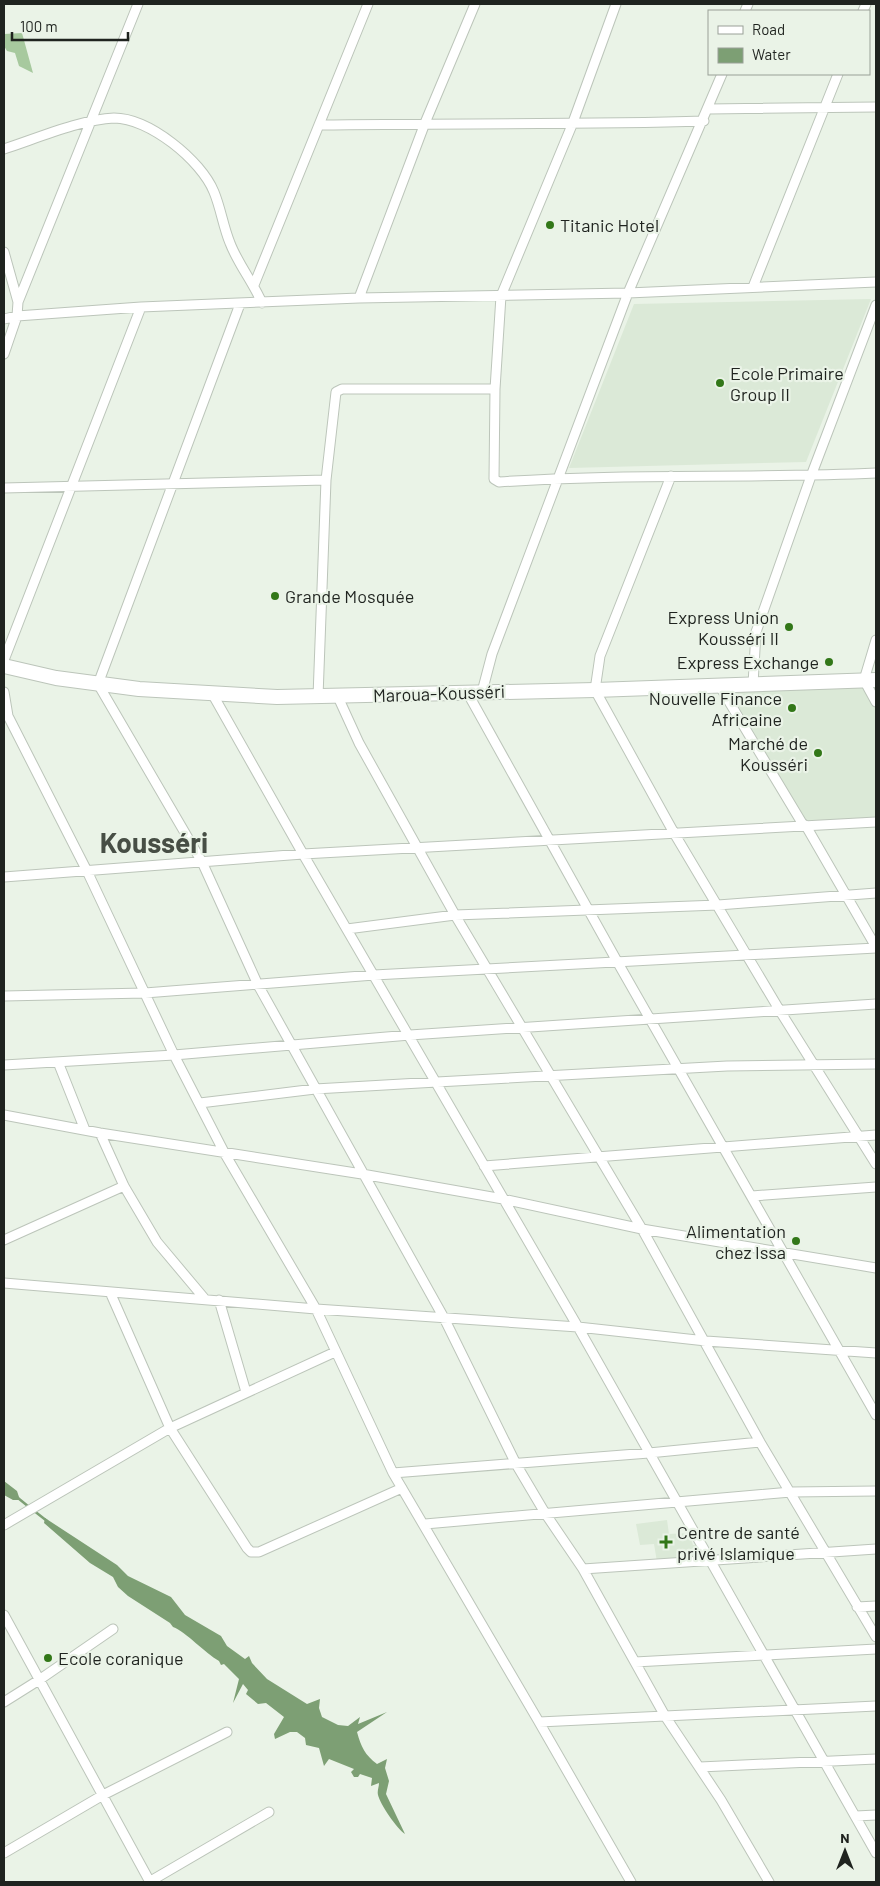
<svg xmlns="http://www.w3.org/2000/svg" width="880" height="1886" viewBox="0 0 880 1886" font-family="Barlow,sans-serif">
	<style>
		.built { fill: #dbe9d7 }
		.green { fill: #a7c99e }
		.water { fill: #7d9f74 }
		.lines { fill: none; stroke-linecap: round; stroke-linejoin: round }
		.stream { stroke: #7d9f74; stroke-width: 2.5 }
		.minor-casing { stroke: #bcc5ba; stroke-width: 11 }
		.trunk-casing { stroke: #bcc5ba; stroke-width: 16 }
		.minor { stroke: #fff; stroke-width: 9 }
		.trunk { stroke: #fff; stroke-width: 14 }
		.poi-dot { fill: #327718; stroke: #eaf3e7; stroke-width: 2 }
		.labels { text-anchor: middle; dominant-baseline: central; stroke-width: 4.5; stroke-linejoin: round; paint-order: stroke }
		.poi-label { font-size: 18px; fill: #1f231f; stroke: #eaf3e7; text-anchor: start }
		.street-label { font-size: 18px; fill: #1f231f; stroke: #eaf3e7 }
		.town-label { font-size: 28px; font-weight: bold; fill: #474e45; stroke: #eaf3e7 }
	</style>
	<rect width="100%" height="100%" fill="#eaf3e7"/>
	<path class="built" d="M 871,299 L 806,462 L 569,468 L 634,304 Z
		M 876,685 L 876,818 L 802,823 L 721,688 Z
		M 667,1520 L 669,1534 L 689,1533 L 693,1545 L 698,1545 L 700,1557 L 657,1562 L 654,1544 L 640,1545 L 636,1524 Z"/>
	<path class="green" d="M 22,33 L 33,73 L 19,66 L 15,53 L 7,51 L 4,46 L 4,34 Z"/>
	<path class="water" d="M 4,1481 L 17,1491 L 20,1500 L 13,1500 L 4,1495 Z
		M 45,1518 L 117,1565 L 128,1576 L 171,1597 L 185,1615 L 221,1636 L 227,1646 L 245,1659 L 249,1656 L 252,1663 L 267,1679 L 307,1704 L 320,1699 L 319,1708 L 322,1717 L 338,1725 L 348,1726 L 360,1717 L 358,1724 L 387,1712 L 357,1732 C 361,1747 365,1755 377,1764 L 387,1759 L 385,1768 L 389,1781 L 386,1794 L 405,1834 C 397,1829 380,1804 378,1795 C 377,1791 379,1787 379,1783 L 371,1786 L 372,1778 L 360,1774 L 358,1777 L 354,1777 L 351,1772 L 354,1769 L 329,1759 L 324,1766 L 319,1748 L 306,1745 L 305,1738 L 297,1732 L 290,1732 L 275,1739 L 274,1734 L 284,1717 L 266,1703 L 258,1704 L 246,1694 L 248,1690 L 243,1684 L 233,1703 L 239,1679 L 224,1664 L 221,1665 L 219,1661 C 205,1653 186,1632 173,1627 L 170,1623 L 128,1596 L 118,1587 L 113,1577 L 90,1563 L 44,1523 Z"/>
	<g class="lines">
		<path class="stream" d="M 18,1498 L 29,1507
			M 33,1510 L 47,1521"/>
		<g class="minor-casing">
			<path id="minor" d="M 616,4 L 572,125 L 501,296 L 495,389 L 494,479 L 499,482 C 625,473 751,479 876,473
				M 745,11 L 748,4
				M 863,11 L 866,4
				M 709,109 L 876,107
				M 320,125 C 448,123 576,125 704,121
				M 4,149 C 35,139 82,119 114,118 C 149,118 201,160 214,192 C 221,209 223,226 230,243 C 238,264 253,282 262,303
				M 4,252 L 18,302 L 17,316 L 4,354
				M 254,285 L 368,4
				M 753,287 L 838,74
				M 359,298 L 425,123 L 475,4
				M 18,302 L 138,4
				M 240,304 L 98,684 L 202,862 L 258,985 L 444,1318 L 516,1464 L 545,1513 L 583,1569 L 665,1716 L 876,1706
				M 4,319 L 17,316 L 141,307 L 359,298 L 628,293 L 876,282
				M 671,476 L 600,656 L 595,690 L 674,833 L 780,1011 L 876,1164
				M 4,488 L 326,480
				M 876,640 L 864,680 L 876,702
				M 4,660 L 141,307
				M 753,684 L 756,632 L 811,476 L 876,305
				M 719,685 L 802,823 L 806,826 L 876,947
				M 4,692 L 8,716 L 87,871 L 174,1055 L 225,1154 L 316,1309 L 393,1473 L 649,1453 L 760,1442
				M 467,692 L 618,963 L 876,1415
				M 482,692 L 492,654 L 628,293 L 722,74
				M 213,695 L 303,854 L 578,1327 L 876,1853
				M 318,697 L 326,480 L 336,392 L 342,389 L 495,389
				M 338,697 L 359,743 L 455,915 L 642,1229 L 760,1442 L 876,1637
				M 4,877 L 303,854 L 876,822
				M 347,929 L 455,915 L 718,905 L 876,893
				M 4,996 L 145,993 L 374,975 L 876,948
				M 58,1062 L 85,1130
				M 4,1065 L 174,1055 L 410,1035 L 876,1004
				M 200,1103 L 315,1089 L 437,1082 L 727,1066 L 876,1064
				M 4,1115 L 100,1133 L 362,1174 L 503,1199 L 642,1229 L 876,1268
				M 100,1133 L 124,1186 L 157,1242 L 204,1298
				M 484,1166 L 876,1135
				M 752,1196 L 876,1187
				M 4,1240 L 124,1186
				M 4,1283 L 316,1309 L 578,1327 L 706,1341 L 876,1353
				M 110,1292 L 170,1428 L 247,1548 L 251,1552 L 259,1552 L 402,1488
				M 219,1300 L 246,1392
				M 393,1473 L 539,1722 L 665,1716 L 721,1800 L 769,1882
				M 425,1524 L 791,1492 L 876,1491
				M 4,1525 L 170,1428 L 335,1352
				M 583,1569 L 876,1549
				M 857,1607 L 876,1606
				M 4,1615 L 150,1882
				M 635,1662 L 876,1649
				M 4,1702 L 39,1680 L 113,1629
				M 539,1722 L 631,1882
				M 700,1767 L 876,1759
				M 856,1816 L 876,1815
				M 4,1853 L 103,1795 L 227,1732
				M 149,1882 L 269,1812"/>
		</g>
		<g class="trunk-casing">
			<path id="trunk" d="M 4,666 L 56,678 L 139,689 L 277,697 L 595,690 L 876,680"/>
		</g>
		<use href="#minor" class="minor"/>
		<use href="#trunk" class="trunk"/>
	</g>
	<g class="poi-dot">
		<circle cx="550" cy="225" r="5"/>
		<circle cx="720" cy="383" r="5"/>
		<circle cx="275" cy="596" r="5"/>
		<circle cx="789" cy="627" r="5"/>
		<circle cx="829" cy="662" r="5"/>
		<circle cx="792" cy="708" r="5"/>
		<circle cx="818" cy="753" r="5"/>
		<circle cx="796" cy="1241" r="5"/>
		<path d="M663.5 1534.5h5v5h5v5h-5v5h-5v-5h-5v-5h5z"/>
		<circle cx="48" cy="1658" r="5"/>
	</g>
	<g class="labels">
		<g class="poi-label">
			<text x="560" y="225">Titanic Hotel</text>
			<text x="730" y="373">Ecole Primaire<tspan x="730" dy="21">Group II</tspan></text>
			<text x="285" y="596">Grande Mosquée</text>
			<text x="779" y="617" text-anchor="end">Express Union<tspan x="779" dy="21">Kousséri II</tspan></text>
			<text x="819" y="662" text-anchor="end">Express Exchange</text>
			<text x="782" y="698" text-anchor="end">Nouvelle Finance<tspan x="782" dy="21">Africaine</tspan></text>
			<text x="808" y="743" text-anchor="end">Marché de<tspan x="808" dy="21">Kousséri</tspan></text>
			<text x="786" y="1231" text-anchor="end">Alimentation<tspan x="786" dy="21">chez Issa</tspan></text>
			<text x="677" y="1532">Centre de santé<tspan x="677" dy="21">privé Islamique</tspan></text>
			<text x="58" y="1658">Ecole coranique</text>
		</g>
		<g class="street-label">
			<text transform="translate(439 693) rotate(-2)">Maroua-Kousséri</text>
		</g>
		<g class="town-label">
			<text x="154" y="842">Kousséri</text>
		</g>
	</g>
	<rect width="880" height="1886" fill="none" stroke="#1f231f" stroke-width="10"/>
	<rect x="708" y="10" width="162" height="65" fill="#eaf3e7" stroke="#99a097"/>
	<rect x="718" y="26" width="25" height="8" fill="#ffffff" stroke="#99a097"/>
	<text x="752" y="35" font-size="15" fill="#1f231f">Road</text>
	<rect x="718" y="48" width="25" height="15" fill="#7d9f74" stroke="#99a097"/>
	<text x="752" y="60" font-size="15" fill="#1f231f">Water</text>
	<g transform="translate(845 1851)" stroke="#eaf3e7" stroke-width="4" paint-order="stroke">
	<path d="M0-4L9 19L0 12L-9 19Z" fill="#1f231f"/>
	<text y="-8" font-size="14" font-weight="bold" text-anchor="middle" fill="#1f231f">N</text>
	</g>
	<path d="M12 32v8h116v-8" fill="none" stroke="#1f231f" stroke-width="2.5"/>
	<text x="20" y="32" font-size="15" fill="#1f231f" stroke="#eaf3e7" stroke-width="4" paint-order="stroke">100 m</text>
</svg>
